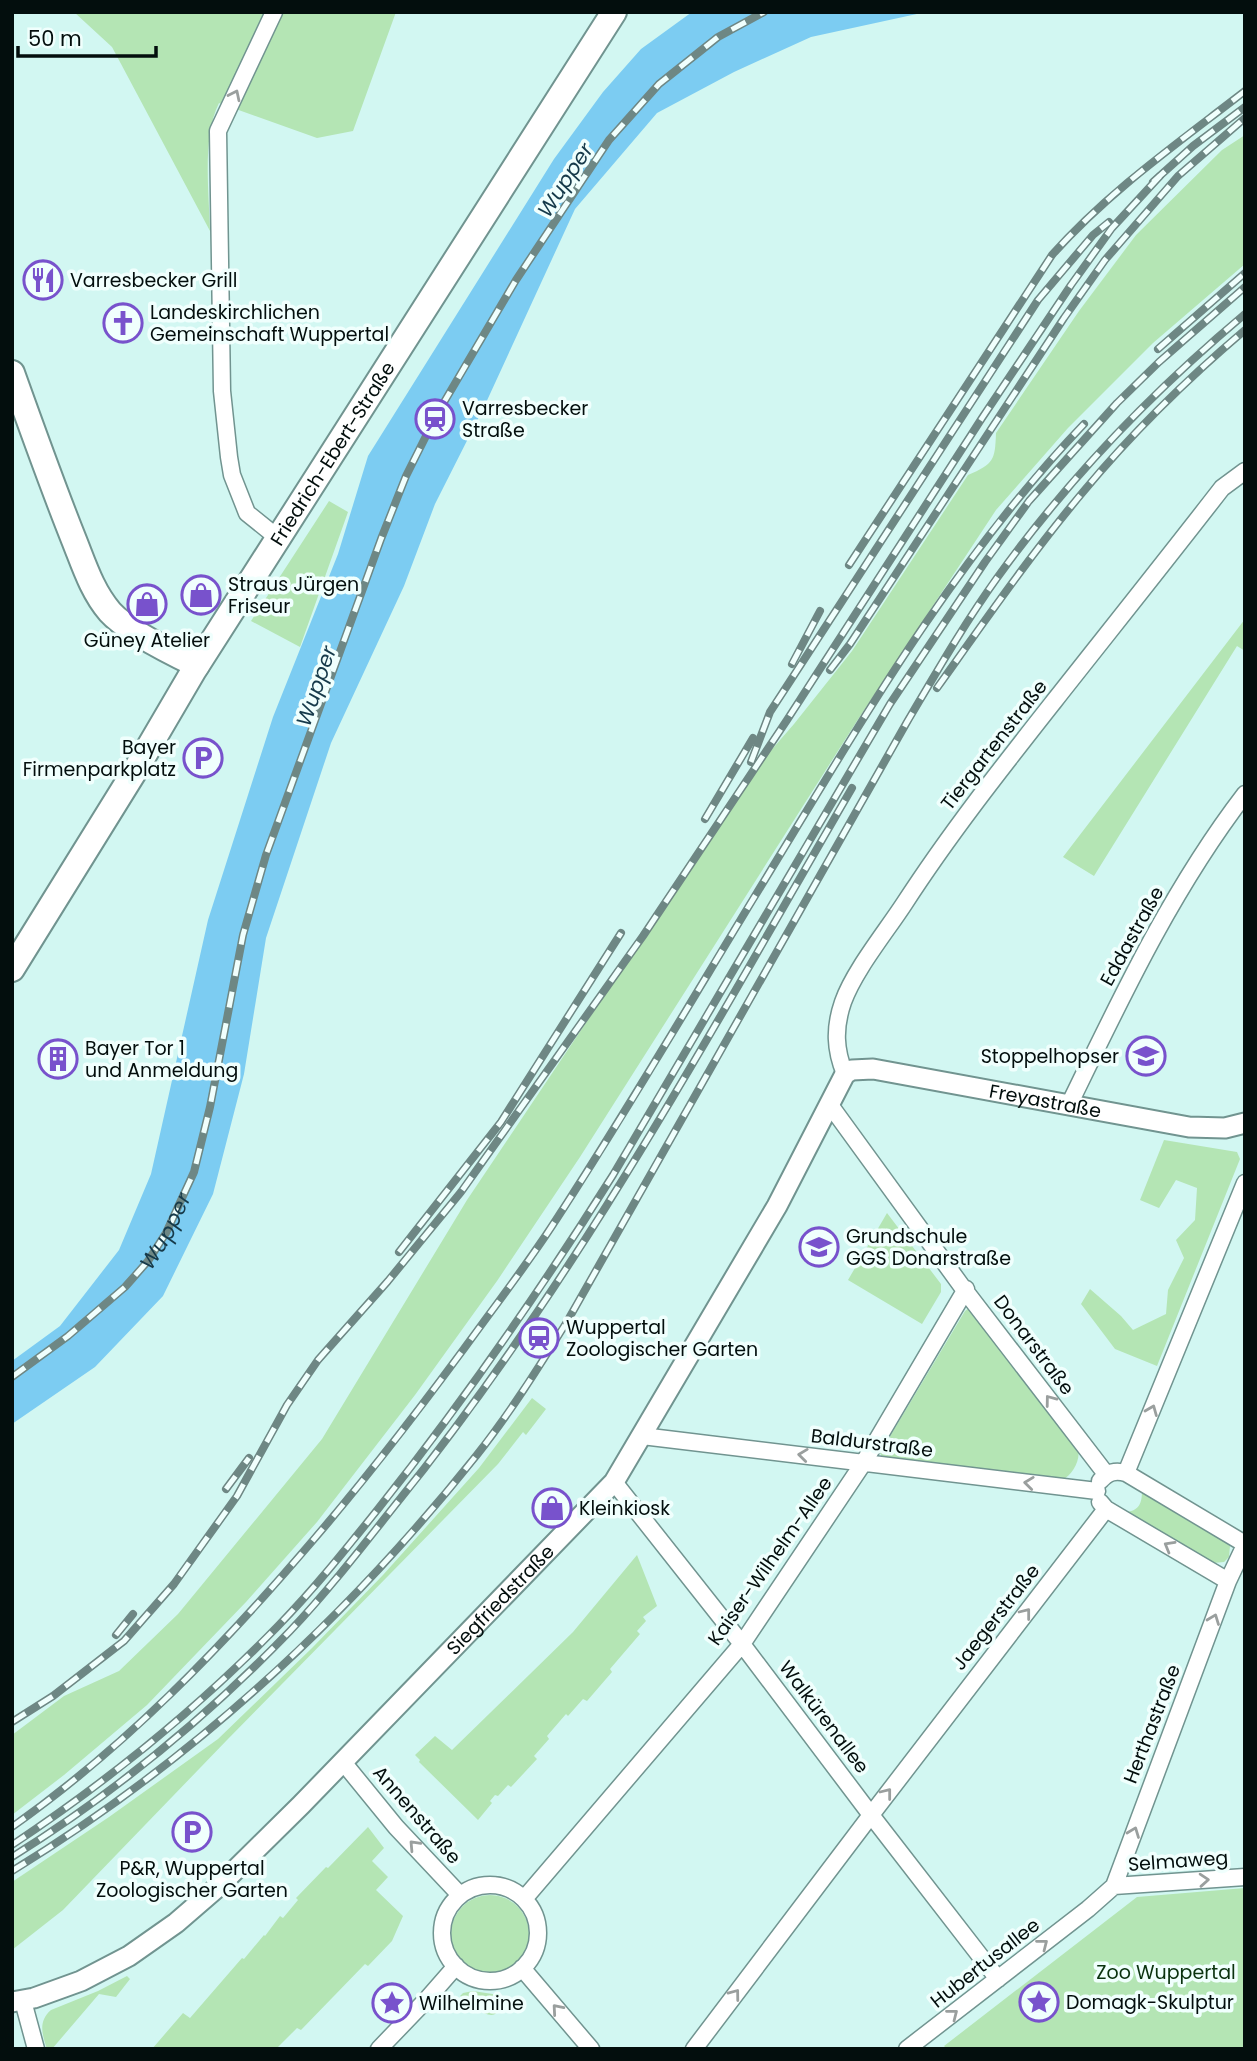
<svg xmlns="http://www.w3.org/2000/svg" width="1257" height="2061" viewBox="0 0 1257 2061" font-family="Poppins,sans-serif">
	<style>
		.green { fill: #b4e5b4 }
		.water { fill: #7cccf2 }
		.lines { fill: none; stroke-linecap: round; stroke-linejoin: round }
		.minor-casing { stroke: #719490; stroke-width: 19 }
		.tertiary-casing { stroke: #719490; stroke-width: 23 }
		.primary-casing { stroke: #719490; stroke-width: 28 }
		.minor { stroke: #fff; stroke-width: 16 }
		.tertiary { stroke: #fff; stroke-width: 19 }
		.primary { stroke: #fff; stroke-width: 24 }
		.rail-casing { stroke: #6e8784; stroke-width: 8 }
		.rail { stroke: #f0fffd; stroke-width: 5; stroke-dasharray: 16; stroke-linecap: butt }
		.oneway { stroke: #9a9f9e }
		.labels { text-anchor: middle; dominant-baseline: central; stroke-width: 7; stroke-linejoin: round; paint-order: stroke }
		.poi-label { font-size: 19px; fill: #030e0d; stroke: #f0fffd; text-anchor: start }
		.street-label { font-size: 19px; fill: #030e0d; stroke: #f0fffd }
		.park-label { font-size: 19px; fill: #0a320e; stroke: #f0fffd }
		.water-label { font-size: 21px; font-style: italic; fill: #163a4a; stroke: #f0fffd }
	</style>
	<rect width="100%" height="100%" fill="#d2f7f2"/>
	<path class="green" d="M 74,12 L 396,12 L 353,131 L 317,138 L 219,103 C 202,137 209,192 210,231 L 112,47 Z
		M 1245,135 L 1245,264 L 1153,343 L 1068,428 L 996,510 L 857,721 L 580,1157 L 497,1281 L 415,1395 L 317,1522 L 246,1602 L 147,1705 L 64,1775 L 12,1815 L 12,1735 L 64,1696 L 119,1671 L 178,1614 L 322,1439 L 467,1200 L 761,762 L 794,724 L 852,651 L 968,475 C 994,464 995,460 996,433 L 1079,311 L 1136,235 L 1222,150 Z
		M 329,501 L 348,512 L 300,647 L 251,621 Z
		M 1245,619 L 1245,651 L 1237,646 L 1094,876 L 1063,857 Z
		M 1164,1140 L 1237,1152 L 1240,1159 L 1157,1366 L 1115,1349 L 1081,1304 L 1090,1289 L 1121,1316 L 1133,1330 L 1166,1314 L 1168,1290 L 1184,1258 L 1176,1240 L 1195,1220 L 1197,1188 L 1176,1180 L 1159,1208 L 1140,1200 Z
		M 887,1213 L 941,1284 L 941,1292 L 922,1324 L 848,1280 Z
		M 969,1308 L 1078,1449 C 1081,1460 1072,1476 1062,1480 L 882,1457 L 880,1453 L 965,1311 Z
		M 532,1398 L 546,1409 L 526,1435 L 523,1432 L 498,1464 L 227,1740 L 63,1910 L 12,1950 L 12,1882 L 109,1817 L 218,1739 L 312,1648 L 383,1575 L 479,1468 Z
		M 1142,1491 L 1226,1540 L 1230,1546 L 1229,1557 L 1224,1562 L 1213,1563 L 1126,1512 C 1139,1511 1142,1503 1142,1491 Z
		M 637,1555 L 657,1606 L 643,1617 L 646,1621 L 637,1631 L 640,1634 L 610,1669 L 612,1672 L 587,1701 L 583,1699 L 568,1716 L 566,1714 L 547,1736 L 549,1739 L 534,1756 L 537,1759 L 511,1787 L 508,1785 L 498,1796 L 495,1795 L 490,1801 L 492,1803 L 478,1820 L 419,1762 L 420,1760 L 415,1755 L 435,1736 L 452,1750 L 573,1632 Z
		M 368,1827 L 384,1848 L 372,1861 L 388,1877 L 376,1890 L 403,1916 L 392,1941 L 368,1966 L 365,1964 L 301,2030 L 297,2028 L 276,2049 L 152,2049 L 183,2013 L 190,2018 L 242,1958 L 244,1959 L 264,1935 L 265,1936 L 280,1916 L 283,1918 L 298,1900 L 296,1898 L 326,1867 L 328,1868 Z
		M 1245,1888 L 1245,2049 L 947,2049 L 944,2046 L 1137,1897 Z
		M451 1934a39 39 0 1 1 78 0a39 39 0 1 1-78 0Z
		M 127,1976 L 130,1979 L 116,1997 L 99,1994 L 52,2049 L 47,2049 C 42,2034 38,2021 51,2010 L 98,1991 Z
		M 473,1991 L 499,1995 C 503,2033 474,2007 460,1996 L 463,1993 Z"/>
	<path class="water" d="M 692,12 L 926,12 L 811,37 L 734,72 L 657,113 L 575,209 L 484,407 L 435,504 L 404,586 L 331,743 L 266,938 L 244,1074 L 213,1194 L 163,1296 L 95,1367 L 12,1424 L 12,1361 L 60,1326 L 119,1250 L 151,1174 L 208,920 L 273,717 L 338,554 L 368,456 L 554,159 L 603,92 L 641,49 Z"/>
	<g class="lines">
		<g class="minor-casing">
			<path id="minor" d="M 274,12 L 218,131 L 222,391 L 229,457 L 232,475 L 247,513 L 278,538
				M 845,1074 C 835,1050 834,1028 843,1002 C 854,971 885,933 904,904 C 950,833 1003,766 1055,700 C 1111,629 1167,559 1222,488 L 1245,471
				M 830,1105 L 963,1288 L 1106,1474
				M 1069,1105 C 1121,998 1172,889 1245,794
				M 642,1436 L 1097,1491
				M 1126,1473 L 1245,1183
				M 1100,1481 C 1108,1472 1115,1470 1126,1473 L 1245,1544
				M 614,1482 L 742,1644 L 871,1815 L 998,1979
				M 1100,1502 L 1106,1509 L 1228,1581
				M 343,1762 L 396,1827 L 460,1895
				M442 1933a48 48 0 1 1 96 0a48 48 0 1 1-96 0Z
				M 1114,1886 L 1245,1877
				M 524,1899 L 742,1644 L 864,1462 L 966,1289
				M 522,1968 L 591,2049
				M 23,2001 L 36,2049
				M 379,2049 L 428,1998 L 456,1966
				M 694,2049 L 871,1815 L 1106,1509
				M 907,2049 L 1088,1909 L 1114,1886 L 1228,1581 L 1245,1545"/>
		</g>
		<g class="tertiary-casing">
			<g id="tertiary">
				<path id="s1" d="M 12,2002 L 34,1998 L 81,1981 L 129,1956 L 176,1923 L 220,1885 L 301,1805 L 614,1482 L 777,1206 L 845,1074 L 852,1070 L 873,1069 L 1189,1127 L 1225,1128 L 1245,1123"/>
			</g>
		</g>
		<g class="primary-casing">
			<g id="primary">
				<path d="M 12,373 C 32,429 52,485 74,540 C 84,565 92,591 110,612 C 127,631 174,654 197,665"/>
				<path id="s2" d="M 12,969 L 136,769 L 194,670 L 614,12"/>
			</g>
		</g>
		<use href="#minor" class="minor"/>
		<use href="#tertiary" class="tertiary"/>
		<use href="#primary" class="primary"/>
		<g class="rail-casing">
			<g id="rail">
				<path d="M 1153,182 L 1193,146 L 1245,107"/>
				<path d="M 1158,349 L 1245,273"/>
				<path d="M 849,565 L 1052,255 C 1108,192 1178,143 1245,91"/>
				<path d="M 792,664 L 820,611"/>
				<path d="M 830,670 L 850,644 L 1064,318 L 1105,260 L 1178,176 L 1245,118"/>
				<path d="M 937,688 C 984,622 1031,554 1083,492 C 1132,433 1186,380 1245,330"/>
				<path d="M 751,762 L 770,712 L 1038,300 L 1093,235 L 1109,222"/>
				<path d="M 705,819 L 753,738"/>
				<path d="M 399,1252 L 501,1122 L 621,933"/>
				<path id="s3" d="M 12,1377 L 68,1336 L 125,1287 L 148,1261 L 166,1233 L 194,1172 L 210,1107 L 243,935 L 266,855 L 381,539 L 406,476 L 437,414 L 516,280 L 609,140 L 659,84 L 718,37 L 764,12"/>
				<path d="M 226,1489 L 249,1458"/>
				<path d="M 116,1635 L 133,1614"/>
				<path d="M 12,1722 L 53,1696 L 124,1641 L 174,1584 L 237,1496 L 287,1405 L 318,1360 L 388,1281 L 461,1192 L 643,936 L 787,720 L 982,418 L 1071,285 L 1112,228 L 1160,176"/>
				<path d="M 12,1827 C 125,1747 220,1649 309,1545 C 371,1473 429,1397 485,1320 C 508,1289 531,1258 552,1226 C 624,1116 690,1003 758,891 C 857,729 952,562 1084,424"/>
				<path d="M 12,1845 C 108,1781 197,1709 278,1626 C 314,1589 346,1549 378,1509 C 463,1402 540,1291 613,1175 L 890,704 L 985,562 L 1029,501 L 1117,403 L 1159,362 L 1245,287"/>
				<path d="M 12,1857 C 113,1794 207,1717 290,1631 C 328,1591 362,1547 396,1504 C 575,1283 710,1033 852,788"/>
				<path d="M 12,1871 C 190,1762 346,1619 476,1456 C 510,1413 539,1367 568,1320 L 907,722 C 936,673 964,624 997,578 C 1068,479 1152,392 1245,314"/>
			</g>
		</g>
		<use href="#rail" class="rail"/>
	</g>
	<defs><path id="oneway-chevron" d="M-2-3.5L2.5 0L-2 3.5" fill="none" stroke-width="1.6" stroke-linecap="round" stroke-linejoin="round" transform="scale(1.75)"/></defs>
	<g class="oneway">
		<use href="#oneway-chevron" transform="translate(235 95) rotate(-64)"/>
		<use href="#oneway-chevron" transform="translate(1050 1400) rotate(-127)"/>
		<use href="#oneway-chevron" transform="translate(1152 1410) rotate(-68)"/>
		<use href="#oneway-chevron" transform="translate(803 1455) rotate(-173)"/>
		<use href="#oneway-chevron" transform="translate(1029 1483) rotate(-173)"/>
		<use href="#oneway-chevron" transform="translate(1169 1546) rotate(-150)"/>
		<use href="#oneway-chevron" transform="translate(1026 1613) rotate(-52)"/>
		<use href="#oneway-chevron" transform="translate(1214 1619) rotate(-69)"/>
		<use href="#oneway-chevron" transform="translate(887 1793) rotate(-52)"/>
		<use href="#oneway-chevron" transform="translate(1134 1832) rotate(-69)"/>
		<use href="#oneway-chevron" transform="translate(414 1845) rotate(-133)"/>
		<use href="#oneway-chevron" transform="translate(1204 1880) rotate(-4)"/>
		<use href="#oneway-chevron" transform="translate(1043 1944) rotate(-38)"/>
		<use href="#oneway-chevron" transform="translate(735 1994) rotate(-53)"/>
		<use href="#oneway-chevron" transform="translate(557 2009) rotate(-131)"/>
		<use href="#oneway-chevron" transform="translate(953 2014) rotate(-38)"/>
	</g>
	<defs>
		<g id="restaurant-ring" transform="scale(2.0125)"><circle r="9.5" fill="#f0fffd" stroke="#7852cc" stroke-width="1.5"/><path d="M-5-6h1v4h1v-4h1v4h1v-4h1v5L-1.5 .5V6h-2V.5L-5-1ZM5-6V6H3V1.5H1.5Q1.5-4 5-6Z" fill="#7852cc"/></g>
		<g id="church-ring" transform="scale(2.0125)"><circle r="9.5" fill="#f0fffd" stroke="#7852cc" stroke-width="1.5"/><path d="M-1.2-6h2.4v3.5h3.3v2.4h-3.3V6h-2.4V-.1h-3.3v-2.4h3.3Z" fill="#7852cc"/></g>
		<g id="station-ring" transform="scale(2.0125)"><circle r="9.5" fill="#f0fffd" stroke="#7852cc" stroke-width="1.5"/><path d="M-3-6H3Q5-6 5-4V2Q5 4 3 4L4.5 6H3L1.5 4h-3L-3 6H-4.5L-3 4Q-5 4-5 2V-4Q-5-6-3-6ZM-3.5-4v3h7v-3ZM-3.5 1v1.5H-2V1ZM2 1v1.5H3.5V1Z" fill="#7852cc"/></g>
		<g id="shop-ring" transform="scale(2.0125)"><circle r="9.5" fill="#f0fffd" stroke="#7852cc" stroke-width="1.5"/><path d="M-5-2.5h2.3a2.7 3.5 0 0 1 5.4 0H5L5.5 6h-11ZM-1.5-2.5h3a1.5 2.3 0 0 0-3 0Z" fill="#7852cc"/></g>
		<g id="parking-ring" transform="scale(2.0125)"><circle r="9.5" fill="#f0fffd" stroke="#7852cc" stroke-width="1.5"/><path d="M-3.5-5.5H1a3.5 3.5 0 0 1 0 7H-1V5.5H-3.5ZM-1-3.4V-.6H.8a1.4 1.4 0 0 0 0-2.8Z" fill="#7852cc"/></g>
		<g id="school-ring" transform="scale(2.0125)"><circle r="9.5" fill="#f0fffd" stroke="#7852cc" stroke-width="1.5"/><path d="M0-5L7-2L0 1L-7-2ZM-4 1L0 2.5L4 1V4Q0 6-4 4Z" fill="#7852cc"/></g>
		<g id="building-ring" transform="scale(2.0125)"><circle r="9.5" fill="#f0fffd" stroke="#7852cc" stroke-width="1.5"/><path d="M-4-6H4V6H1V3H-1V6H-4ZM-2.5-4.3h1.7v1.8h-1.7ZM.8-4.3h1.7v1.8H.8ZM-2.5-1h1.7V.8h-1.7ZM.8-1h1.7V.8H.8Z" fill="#7852cc"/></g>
		<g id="sight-ring" transform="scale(2.0125)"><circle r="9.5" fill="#f0fffd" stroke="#7852cc" stroke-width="1.5"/><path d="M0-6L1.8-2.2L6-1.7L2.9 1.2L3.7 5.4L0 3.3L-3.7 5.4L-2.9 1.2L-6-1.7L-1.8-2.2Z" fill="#7852cc"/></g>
	</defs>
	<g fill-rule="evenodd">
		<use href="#restaurant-ring" x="43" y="280"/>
		<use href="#church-ring" x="123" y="323"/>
		<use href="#station-ring" x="435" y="419"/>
		<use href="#shop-ring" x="201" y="595"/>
		<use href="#shop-ring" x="147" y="604"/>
		<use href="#parking-ring" x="203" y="758"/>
		<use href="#school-ring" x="1146" y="1056"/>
		<use href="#building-ring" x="58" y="1059"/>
		<use href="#school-ring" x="819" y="1247"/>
		<use href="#station-ring" x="539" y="1338"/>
		<use href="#shop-ring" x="552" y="1508"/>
		<use href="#parking-ring" x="192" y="1832"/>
		<use href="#sight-ring" x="1039" y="2002"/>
		<use href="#sight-ring" x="392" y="2003"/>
	</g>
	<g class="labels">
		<g class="poi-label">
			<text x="70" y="280">Varresbecker Grill</text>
			<text x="150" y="312">Landeskirchlichen<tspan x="150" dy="22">Gemeinschaft Wuppertal</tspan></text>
			<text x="462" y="408">Varresbecker<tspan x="462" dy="22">Straße</tspan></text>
			<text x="228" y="584">Straus Jürgen<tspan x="228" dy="22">Friseur</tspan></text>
			<text x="147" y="640" text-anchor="middle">Güney Atelier</text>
			<text x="176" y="747" text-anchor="end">Bayer<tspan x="176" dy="22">Firmenparkplatz</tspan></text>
			<text x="85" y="1048">Bayer Tor 1<tspan x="85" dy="22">und Anmeldung</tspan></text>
			<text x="1119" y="1056" text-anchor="end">Stoppelhopser</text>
			<text x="846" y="1236">Grundschule<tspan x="846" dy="22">GGS Donarstraße</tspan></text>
			<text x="566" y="1327">Wuppertal<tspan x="566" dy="22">Zoologischer Garten</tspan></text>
			<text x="579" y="1508">Kleinkiosk</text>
			<text x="192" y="1868" text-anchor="middle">P&amp;R, Wuppertal<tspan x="192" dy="22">Zoologischer Garten</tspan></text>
			<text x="1066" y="2002">Domagk-Skulptur</text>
			<text x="419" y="2003">Wilhelmine</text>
		</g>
		<g class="street-label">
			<text stroke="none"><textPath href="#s2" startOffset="607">Friedrich-Ebert-Straße</textPath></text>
			<text transform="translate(994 745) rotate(-52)">Tiergartenstraße</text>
			<text transform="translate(1132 936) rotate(-61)">Eddastraße</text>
			<text stroke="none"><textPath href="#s1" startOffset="1479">Freyastraße</textPath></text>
			<text transform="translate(1034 1345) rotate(53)">Donarstraße</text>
			<text transform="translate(872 1443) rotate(7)">Baldurstraße</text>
			<text transform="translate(770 1561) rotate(-55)">Kaiser-Wilhelm-Allee</text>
			<text stroke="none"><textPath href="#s1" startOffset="642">Siegfriedstraße</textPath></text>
			<text transform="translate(996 1617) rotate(-52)">Jaegerstraße</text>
			<text transform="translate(824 1717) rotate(53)">Walkürenallee</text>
			<text transform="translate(1152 1724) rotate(-69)">Herthastraße</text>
			<text transform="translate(417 1815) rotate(49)">Annenstraße</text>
			<text transform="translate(1178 1861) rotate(-4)">Selmaweg</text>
			<text transform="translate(985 1963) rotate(-38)">Hubertusallee</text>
		</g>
		<g class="park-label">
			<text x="1166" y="1972">Zoo Wuppertal</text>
		</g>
		<g class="water-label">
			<text transform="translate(565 180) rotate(-57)">Wupper</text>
			<text transform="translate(316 686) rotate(-71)">Wupper</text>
			<text stroke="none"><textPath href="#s3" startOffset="214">Wupper</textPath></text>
		</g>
	</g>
	<rect width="1257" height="2061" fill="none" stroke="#030e0d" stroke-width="28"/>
	<path d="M18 46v10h138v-10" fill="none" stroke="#030e0d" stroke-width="3.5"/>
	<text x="28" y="46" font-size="21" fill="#030e0d" stroke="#f0fffd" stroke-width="5" paint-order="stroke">50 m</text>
</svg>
